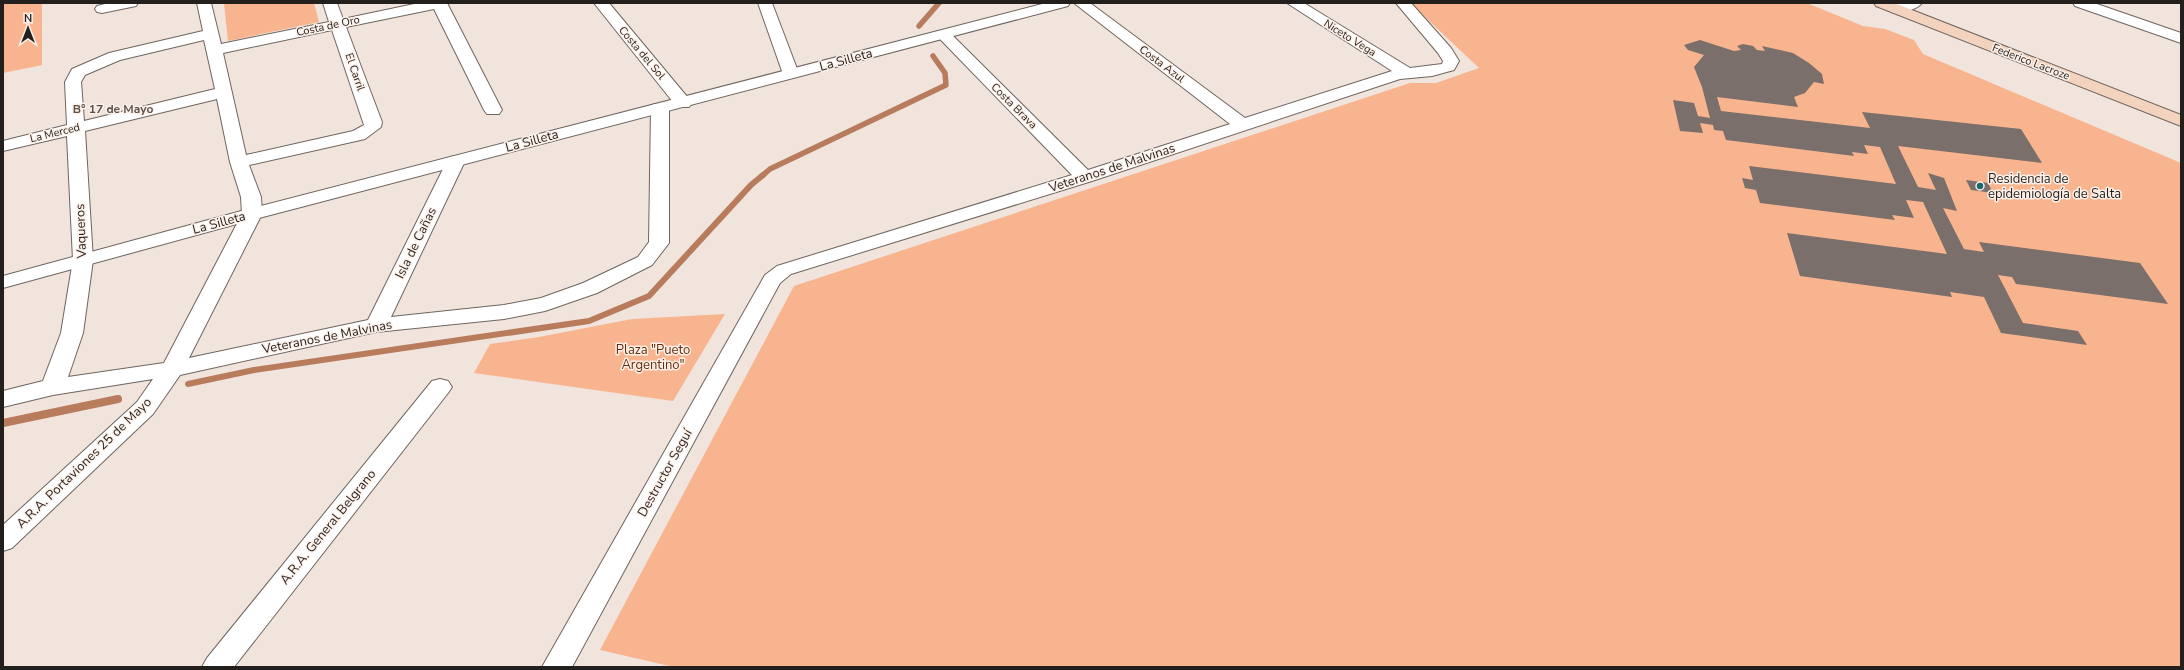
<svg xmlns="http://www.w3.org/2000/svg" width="2184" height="670" viewBox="0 0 2184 670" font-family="'Nunito Sans',sans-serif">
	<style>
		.green { fill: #f8b48f }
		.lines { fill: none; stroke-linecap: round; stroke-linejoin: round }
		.stream-far2 { stroke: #b87b5b; stroke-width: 5.5 }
		.stream-far1 { stroke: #b87b5b; stroke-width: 6 }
		.stream { stroke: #b87b5b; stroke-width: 8 }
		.building { fill: #7a6f6a }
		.minor-casing { stroke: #6f655f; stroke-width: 2 }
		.tertiary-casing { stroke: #6f655f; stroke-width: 2 }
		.secondary-casing { stroke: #6f655f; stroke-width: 2 }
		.minor { fill: #fff; fill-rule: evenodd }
		.tertiary { fill: #fff; fill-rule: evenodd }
		.secondary { fill: #f3d3be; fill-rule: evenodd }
		.poi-dot { fill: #18676a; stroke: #fdf1ea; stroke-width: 1.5 }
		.labels { text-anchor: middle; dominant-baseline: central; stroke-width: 3; stroke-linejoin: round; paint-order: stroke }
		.far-street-label { font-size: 11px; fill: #231f1d; stroke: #fdf1ea }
		.far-neighbourhood-label { font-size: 12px; font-weight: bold; fill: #5b514c; stroke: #fdf1ea }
		.street-label { font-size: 13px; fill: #231f1d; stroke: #fdf1ea }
		.poi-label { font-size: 13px; fill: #231f1d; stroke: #fdf1ea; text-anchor: start }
		.park-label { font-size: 13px; fill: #642e0b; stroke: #fdf1ea }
	</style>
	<rect width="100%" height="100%" fill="#f0e4dd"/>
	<path class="green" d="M 3,3 L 42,3 L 42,65 L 3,73 Z
		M 224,3 L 314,3 L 319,22 L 228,41 Z
		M 1410,3 L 1807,3 L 1863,26 L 1885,29 L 1914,40 L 1923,54 L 2181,163 L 2181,667 L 674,667 L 600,650 L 794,286 L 1410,83 L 1436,83 L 1479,68 Z
		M 725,314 L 673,401 L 474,373 L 490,344 L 539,337 L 632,319 Z"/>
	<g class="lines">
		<path class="stream-far2" d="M 919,26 L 939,3
			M 762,176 L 770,169 L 946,85 L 945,73 L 933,56"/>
		<path class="stream-far1" d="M 188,384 L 254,370 L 589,321 L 649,296 L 751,185 L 763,175"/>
		<path class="stream" d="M 3,423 L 118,399"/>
	</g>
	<path class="building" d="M 1700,40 L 1734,51 L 1741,50 L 1737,46 L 1743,44 L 1753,46 L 1757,50 L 1765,51 L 1762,46 L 1793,53 L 1809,63 L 1822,74 L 1824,84 L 1814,82 L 1805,93 L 1794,97 L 1798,107 L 1717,97 L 1721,111 L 1870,128 L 1862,112 L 2021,129 L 2042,163 L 1898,146 L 1918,187 L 1936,190 L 1928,173 L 1944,178 L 1957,211 L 1943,208 L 1964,249 L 1984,252 L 1979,242 L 2140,263 L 2168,304 L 2016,284 L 2012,277 L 1998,275 L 2023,323 L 2078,331 L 2087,345 L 2001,333 L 1984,297 L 1950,292 L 1952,297 L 1800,276 L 1787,233 L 1947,254 L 1923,202 L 1906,200 L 1914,218 L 1892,215 L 1895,220 L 1760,203 L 1756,190 L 1745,188 L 1742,178 L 1753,180 L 1749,166 L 1896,184 L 1880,147 L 1864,145 L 1868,154 L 1852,152 L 1854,156 L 1726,140 L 1723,131 L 1714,130 L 1713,125 L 1700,123 L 1703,133 L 1680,131 L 1673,100 L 1694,103 L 1698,116 L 1710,118 L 1702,87 L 1694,67 L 1704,55 L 1688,50 L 1684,45 Z
		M 1966,180 L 1988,183 L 1993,193 L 1971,190 Z"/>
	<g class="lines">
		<g class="minor-casing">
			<path id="minor" d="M 109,3 L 138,3 L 136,6 L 102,13 L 97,12 L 95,9 L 97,6 Z
				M 197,3 L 211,3 L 221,44 L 329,22 L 323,3 L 337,3 L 343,19 L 419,3 L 447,3 L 502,110 L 499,114 L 487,114 L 484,110 L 434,9 L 346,27 L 382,122 L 381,127 L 365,139 L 249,165 L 261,197 L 262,214 L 189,358 L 368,320 L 447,161 L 450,157 L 456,156 L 462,157 L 465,161 L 391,317 L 504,305 L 541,298 L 583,283 L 638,257 L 649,242 L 651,108 L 654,104 L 666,104 L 669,108 L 669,243 L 652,265 L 597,293 L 545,311 L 504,319 L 376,332 L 180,375 L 153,414 L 12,548 L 3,551 L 3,525 L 137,402 L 153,379 L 53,395 L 3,407 L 3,391 L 43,381 L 61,333 L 73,260 L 67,136 L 3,151 L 3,141 L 67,125 L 65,82 L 72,69 L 109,53 L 203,31 ZM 332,30 L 364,125 L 353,131 L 246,155 L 223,53 ZM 204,40 L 215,89 L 84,121 L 81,82 L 85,75 L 120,60 ZM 217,99 L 230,162 L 241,197 L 242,214 L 164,363 L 68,377 L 83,333 L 93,260 L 85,131 Z
				M 594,3 L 609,3 L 689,99 L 692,103 L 689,107 L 677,107 Z
				M 758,3 L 772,3 L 799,74 L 797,77 L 785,77 L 783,74 Z
				M 1074,3 L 1090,3 L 1245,118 L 1392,71 L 1287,3 L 1304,3 L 1410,68 L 1442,64 L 1443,61 L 1438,53 L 1396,3 L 1411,3 L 1451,48 L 1459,61 L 1454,70 L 1432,76 L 1400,79 L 1092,181 L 791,274 L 780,283 L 572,667 L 542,667 L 765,275 L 777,266 L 1072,175 L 938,37 L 935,34 L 938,31 L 948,31 L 1088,170 L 1230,124 Z
				M 1900,3 L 1922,3 C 1917,10 1899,14 1891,12 L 1889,9 L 1891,6 Z
				M 2073,3 L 2094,3 L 2181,33 L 2181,43 L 2075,6 Z
				M 440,379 L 448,381 L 452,387 L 448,393 L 234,667 L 202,667 L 207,658 L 432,381 Z"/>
		</g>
		<g class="tertiary-casing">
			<path id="tertiary" d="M 1046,3 L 1070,3 L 1068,6 L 259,218 L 3,288 L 3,276 L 245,210 Z"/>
		</g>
		<g class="secondary-casing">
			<path id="secondary" d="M 1874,3 L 1894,3 L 2181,115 L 2181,126 L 1876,6 Z"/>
		</g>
		<use href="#minor" class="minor"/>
		<use href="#tertiary" class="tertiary"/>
		<use href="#secondary" class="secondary"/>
	</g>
	<circle class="poi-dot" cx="1980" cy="186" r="4"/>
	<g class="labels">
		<g class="far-street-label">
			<text transform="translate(328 26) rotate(-12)">Costa de Oro</text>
			<text transform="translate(1350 38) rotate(32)">Niceto Vega</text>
			<text transform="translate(642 53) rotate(50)">Costa del Sol</text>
			<text transform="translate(2031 62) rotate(21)">Federico Lacroze</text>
			<text transform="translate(1162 64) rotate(37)">Costa Azul</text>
			<text transform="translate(355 72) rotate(71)">El Carril</text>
			<text transform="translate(1014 106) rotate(45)">Costa Brava</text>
			<text transform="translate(55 133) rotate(-14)">La Merced</text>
		</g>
		<g class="far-neighbourhood-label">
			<text x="113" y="109">B° 17 de Mayo</text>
		</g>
		<g class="street-label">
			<text transform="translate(846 60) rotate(-15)">La Silleta</text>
			<text transform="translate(532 141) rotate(-15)">La Silleta</text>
			<text transform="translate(1112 168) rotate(-18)">Veteranos de Malvinas</text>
			<text transform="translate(219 223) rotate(-15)">La Silleta</text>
			<text transform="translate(81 231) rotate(-92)">Vaqueros</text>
			<text transform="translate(416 243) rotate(-64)">Isla de Cañas</text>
			<text transform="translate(327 337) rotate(-11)">Veteranos de Malvinas</text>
			<text transform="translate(84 463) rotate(-44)">A.R.A. Portaviones 25 de Mayo</text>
			<text transform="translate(665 473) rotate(-61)">Destructor Seguí</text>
			<text transform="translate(328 527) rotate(-51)">A.R.A. General Belgrano</text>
		</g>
		<g class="poi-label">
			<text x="1988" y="179">Residencia de<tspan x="1988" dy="15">epidemiología de Salta</tspan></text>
		</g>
		<g class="park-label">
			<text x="653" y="350">Plaza "Pueto<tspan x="653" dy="15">Argentino"</tspan></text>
		</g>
	</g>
	<rect width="2184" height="670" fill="none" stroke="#231f1d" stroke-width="8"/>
	<g transform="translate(28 28)" stroke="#fdf1ea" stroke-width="3" paint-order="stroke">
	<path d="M0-3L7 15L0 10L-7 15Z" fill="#231f1d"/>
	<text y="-6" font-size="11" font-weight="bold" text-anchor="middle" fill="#231f1d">N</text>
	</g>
</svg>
